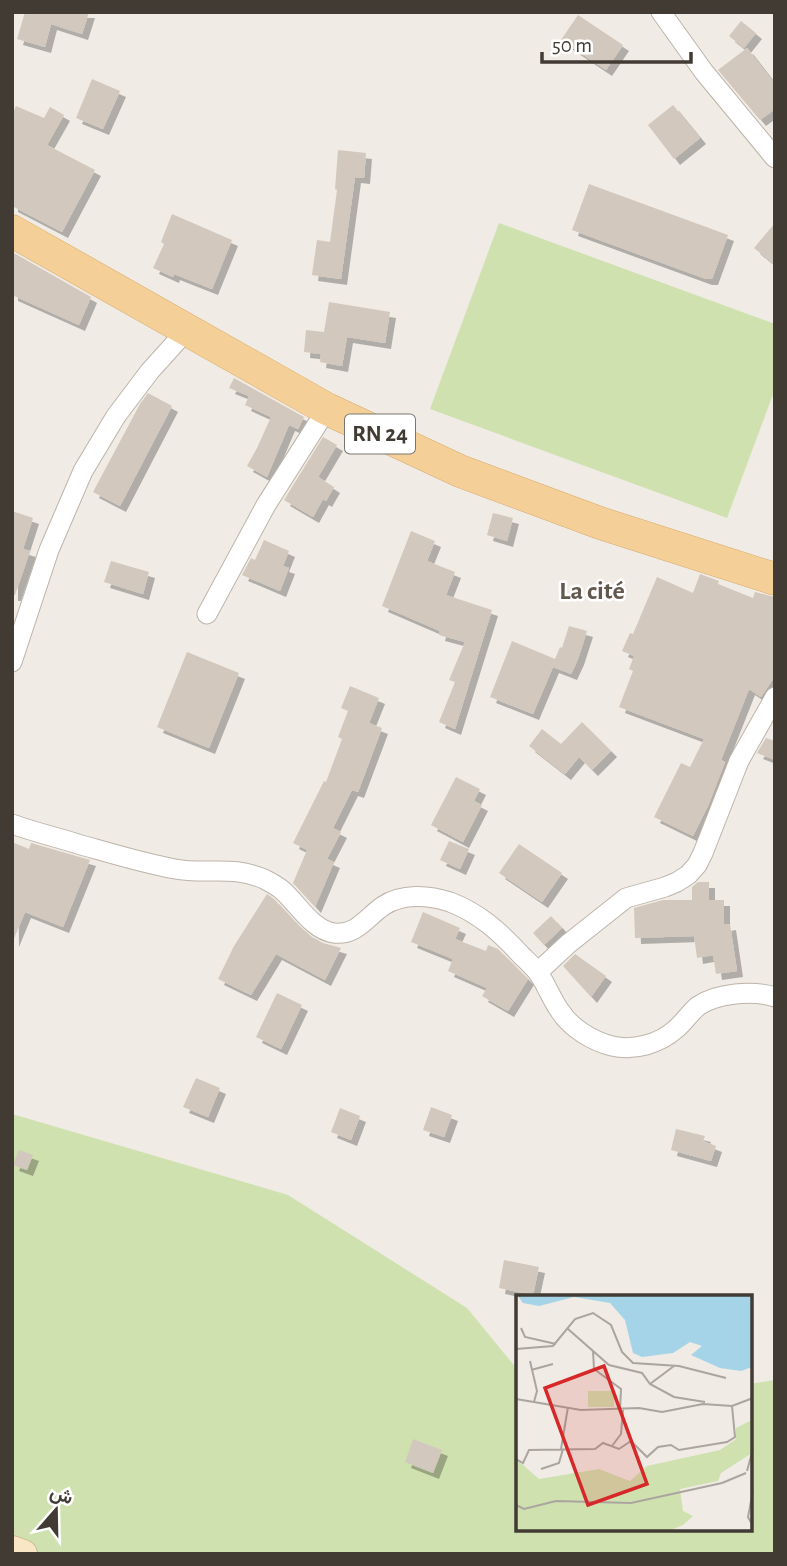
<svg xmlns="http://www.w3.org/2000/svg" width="787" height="1566" viewBox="0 0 787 1566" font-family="'Alegreya Sans',Vazirmatn,sans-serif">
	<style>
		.green { fill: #d0e1b0 }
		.building { fill: #d3c8bd; filter: url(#shadow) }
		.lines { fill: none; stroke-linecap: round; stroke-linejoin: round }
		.street-casing { stroke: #bdb4aa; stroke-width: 21 }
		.secondary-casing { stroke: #ccb897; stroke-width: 30 }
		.primary-casing { stroke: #d7aa6a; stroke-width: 33 }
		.street { stroke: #fff; stroke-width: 19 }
		.secondary { stroke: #f9e6c5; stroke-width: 28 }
		.primary { stroke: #f4d098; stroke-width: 32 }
		.labels { text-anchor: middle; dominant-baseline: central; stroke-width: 5; stroke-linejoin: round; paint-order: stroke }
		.shield { fill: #fff; stroke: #7a7671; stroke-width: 2 }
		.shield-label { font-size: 23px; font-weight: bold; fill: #413b34 }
		.neighbourhood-label { font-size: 26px; font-weight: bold; fill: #63584d; stroke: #fff }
		.inset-road { fill: none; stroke: #aaa59e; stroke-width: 2 }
		.view { fill: #d62828; fill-opacity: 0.15; stroke: #d62828; stroke-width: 3.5 }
		.inset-edge { fill: none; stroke: #413b34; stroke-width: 3.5 }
	</style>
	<defs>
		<filter id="shadow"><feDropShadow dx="6" dy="6" stdDeviation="0" flood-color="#0004"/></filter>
	</defs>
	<rect width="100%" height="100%" fill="#f0ebe4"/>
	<path class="green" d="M 499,223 L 775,324 L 775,389 L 727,518 L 430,409 Z
		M 12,1114 L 288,1195 L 467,1308 L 517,1369 L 518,1529 L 750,1529 L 750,1384 L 775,1380 L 775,1554 L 12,1554 Z"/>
	<path class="building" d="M 25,12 L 89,12 L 82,34 L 51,24 L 45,47 L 17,39 Z
		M 578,15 L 623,45 L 606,70 L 561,40 Z
		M 741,21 L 756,33 L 744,48 L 729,36 Z
		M 747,48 L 775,84 L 775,109 L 760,120 L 718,70 Z
		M 92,79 L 120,91 L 103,129 L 76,118 Z
		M 673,105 L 700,138 L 674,159 L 648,125 Z
		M 16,106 L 44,118 L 50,107 L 64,115 L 47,145 L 95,170 L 62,232 L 12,206 L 12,115 Z
		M 338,150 L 366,153 L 364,178 L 355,177 L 341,279 L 312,275 L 317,240 L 330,242 L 337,190 L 335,189 Z
		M 589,184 L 728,235 L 712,279 L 706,279 L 572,230 Z
		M 172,214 L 232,240 L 212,289 L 174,274 L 173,277 L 153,268 L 164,244 L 161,242 Z
		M 775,223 L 775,265 L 754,248 Z
		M 12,252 L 91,297 L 79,325 L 12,295 Z
		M 329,302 L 390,312 L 385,343 L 347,337 L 342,366 L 320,362 L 321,354 L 304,352 L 306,330 L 324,332 Z
		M 234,378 L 304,417 L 298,429 L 289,425 L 267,477 L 247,466 L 257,448 L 271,417 L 245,405 L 249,396 L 229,388 Z
		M 148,393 L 172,406 L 120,506 L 93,492 L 140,404 Z
		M 323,437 L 337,445 L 318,477 L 334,487 L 326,501 L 323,499 L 313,517 L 284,500 Z
		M 12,511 L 33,518 L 23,549 L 30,551 L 15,595 L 12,595 Z
		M 493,513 L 513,518 L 507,541 L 487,535 Z
		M 411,531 L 435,541 L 427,561 L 455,572 L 446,595 L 492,610 L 455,729 L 439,722 L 455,682 L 449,680 L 465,642 L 439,635 L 440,631 L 382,606 Z
		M 264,540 L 289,551 L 283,566 L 289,568 L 280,591 L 242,575 L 251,558 L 255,560 Z
		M 111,561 L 149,572 L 143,594 L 104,582 Z
		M 700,574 L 719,581 L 718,584 L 753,598 L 755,592 L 775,597 L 775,676 L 761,697 L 749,689 L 721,760 L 725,762 L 708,806 L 693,836 L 654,817 L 681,763 L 690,767 L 704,739 L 619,707 L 633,671 L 629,669 L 634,656 L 622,651 L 630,633 L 633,634 L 657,577 L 693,593 Z
		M 569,626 L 587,631 L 578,659 L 571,674 L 553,667 L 533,714 L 490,697 L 512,641 L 555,659 L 560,647 L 562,648 Z
		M 187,652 L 239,673 L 209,748 L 157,727 Z
		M 350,686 L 379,698 L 369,723 L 382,728 L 358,792 L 352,790 L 333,828 L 341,832 L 327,859 L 334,862 L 315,907 L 293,883 L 307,850 L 293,843 L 324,781 L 326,782 L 342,739 L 338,737 L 348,711 L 341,708 Z
		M 582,722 L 611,751 L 592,770 L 579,757 L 565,774 L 529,746 L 542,729 L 561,744 Z
		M 766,738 L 775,741 L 775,760 L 757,753 Z
		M 456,777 L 480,789 L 474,801 L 482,805 L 463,842 L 431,825 Z
		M 449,841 L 469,849 L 460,869 L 440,860 Z
		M 12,842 L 29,849 L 31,843 L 90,860 L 63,927 L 25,912 L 13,941 Z
		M 519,844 L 562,873 L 542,902 L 499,873 Z
		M 698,882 L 709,882 L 709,900 L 724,900 L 724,925 L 730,924 L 737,971 L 716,974 L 713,955 L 697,958 L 694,936 L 635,938 L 634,908 L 663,900 L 692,900 L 692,887 Z
		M 267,894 L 274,899 L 297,924 L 312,937 L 323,943 L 341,948 L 325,980 L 276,954 L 251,995 L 218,979 L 234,946 Z
		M 423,912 L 460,928 L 455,939 L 486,951 L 488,945 L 498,949 L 528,979 L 508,1011 L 482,996 L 487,988 L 448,971 L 453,959 L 411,942 Z
		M 551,916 L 562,928 L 544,945 L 533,933 Z
		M 575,954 L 606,976 L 591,997 L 563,966 Z
		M 277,993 L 302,1005 L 281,1049 L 256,1037 Z
		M 196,1078 L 220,1088 L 208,1117 L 183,1107 Z
		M 431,1107 L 452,1115 L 444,1137 L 423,1130 Z
		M 340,1108 L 360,1116 L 351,1140 L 331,1132 Z
		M 676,1129 L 705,1136 L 703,1141 L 716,1146 L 711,1161 L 671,1150 Z
		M 19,1150 L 33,1155 L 27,1170 L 13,1165 Z
		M 504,1260 L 539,1267 L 533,1295 L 499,1288 Z
		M 413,1439 L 442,1450 L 433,1473 L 405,1462 Z"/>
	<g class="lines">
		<g class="street-casing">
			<path id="street" d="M 661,12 L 704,72 L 775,158
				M 207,614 L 266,505 L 327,409
				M 12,662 L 49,550 L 83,471 L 116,416 L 150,371 L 187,330
				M 12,824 C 34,832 56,837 78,844 C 110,853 142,863 175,869 C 207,875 232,865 264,879 C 270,882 277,886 282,890 C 298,904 312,930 334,933 C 356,936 367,917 383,906 C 402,893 429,895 450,902 C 479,913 500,932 521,955 C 527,961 534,967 539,974 C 547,986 552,1000 560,1011 C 571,1028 592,1041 612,1046 C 634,1051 659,1044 676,1029 C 684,1022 690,1013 698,1006 C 717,993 753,990 775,997
				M 538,972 L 568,944 L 626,898 L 665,887 L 677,882 L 688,875 L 697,865 L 703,853 L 739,761 L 775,697"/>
		</g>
		<g class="secondary-casing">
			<path id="secondary" d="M 12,1550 L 23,1554"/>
		</g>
		<g class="primary-casing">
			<path id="primary" d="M 12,231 L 327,409 L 460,471 L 600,523 L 775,579"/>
		</g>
		<use href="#street" class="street"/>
		<use href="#secondary" class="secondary"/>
		<use href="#primary" class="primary"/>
	</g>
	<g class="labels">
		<rect class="shield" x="345" y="414.5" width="70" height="39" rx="5"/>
		<g class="shield-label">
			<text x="380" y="434">RN 24</text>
		</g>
		<g class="neighbourhood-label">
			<text x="592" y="591">La cité</text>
		</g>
	</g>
	<g transform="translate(516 1295)">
		<rect width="236" height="236" fill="#f0ebe4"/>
		<path d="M 72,96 L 98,96 L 98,112 L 72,112 ZM 236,125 L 236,158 L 205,178 L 202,186 L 164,194 L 167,216 L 177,221 L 167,230 L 153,236 L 0,236 L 0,164 L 23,184 L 83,174 L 114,186 L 131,171 L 204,155 L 220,144 L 220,133 Z" fill="#d0e1b0"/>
		<path d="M 1,0 L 236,0 L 236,72 L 225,76 L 204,73 L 175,60 L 186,51 L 174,47 L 157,58 L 126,62 L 117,58 L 109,25 L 94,8 L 58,2 L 23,11 L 7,8 Z" fill="#a5d4e8"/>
		<path class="inset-road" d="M 5,33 L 9,42 L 40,49M 52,34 L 93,70 L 126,78 L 134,89 L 158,102 L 189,107M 0,54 L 37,51 L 59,24 L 77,18 L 95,30 L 106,57 L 117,68 L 163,71 L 210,83M 77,56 L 78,74 L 105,94 L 104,115M 14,66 L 21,96 L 18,107M 15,75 L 37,69M 134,89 L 158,71M 0,104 L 65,115 L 123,113 L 146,117 L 187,109 L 216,111 L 237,103M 96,151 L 105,139 L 107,115M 45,154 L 52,112M 0,164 L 7,168 L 13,155 L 79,154 L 87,148 L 103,154 L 115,146 L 131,162 L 142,152 L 155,150 L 163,155 L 211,147 L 219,142 L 216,111M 25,174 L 43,168 L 47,154M 231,176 L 237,154M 237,196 L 232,222 L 237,231M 0,210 L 8,214 L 40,206 L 115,208 L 206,188 L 230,178"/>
		<path class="view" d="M 88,71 L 131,189 L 72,210 L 29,93 Z"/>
		<rect width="236" height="236" class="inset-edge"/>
	</g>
	<rect width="787" height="1566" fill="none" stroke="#413b34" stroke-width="28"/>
	<g transform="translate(56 1510) rotate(20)" stroke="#ffffff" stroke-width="5" paint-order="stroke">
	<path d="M0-5L12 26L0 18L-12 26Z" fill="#413b34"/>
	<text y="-10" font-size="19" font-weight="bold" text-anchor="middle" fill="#413b34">ش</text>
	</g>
	<path d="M542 52v10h149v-10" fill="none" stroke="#413b34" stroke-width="3.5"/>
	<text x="552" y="52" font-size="21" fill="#413b34" stroke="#ffffff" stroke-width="5" paint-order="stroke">50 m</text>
</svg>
